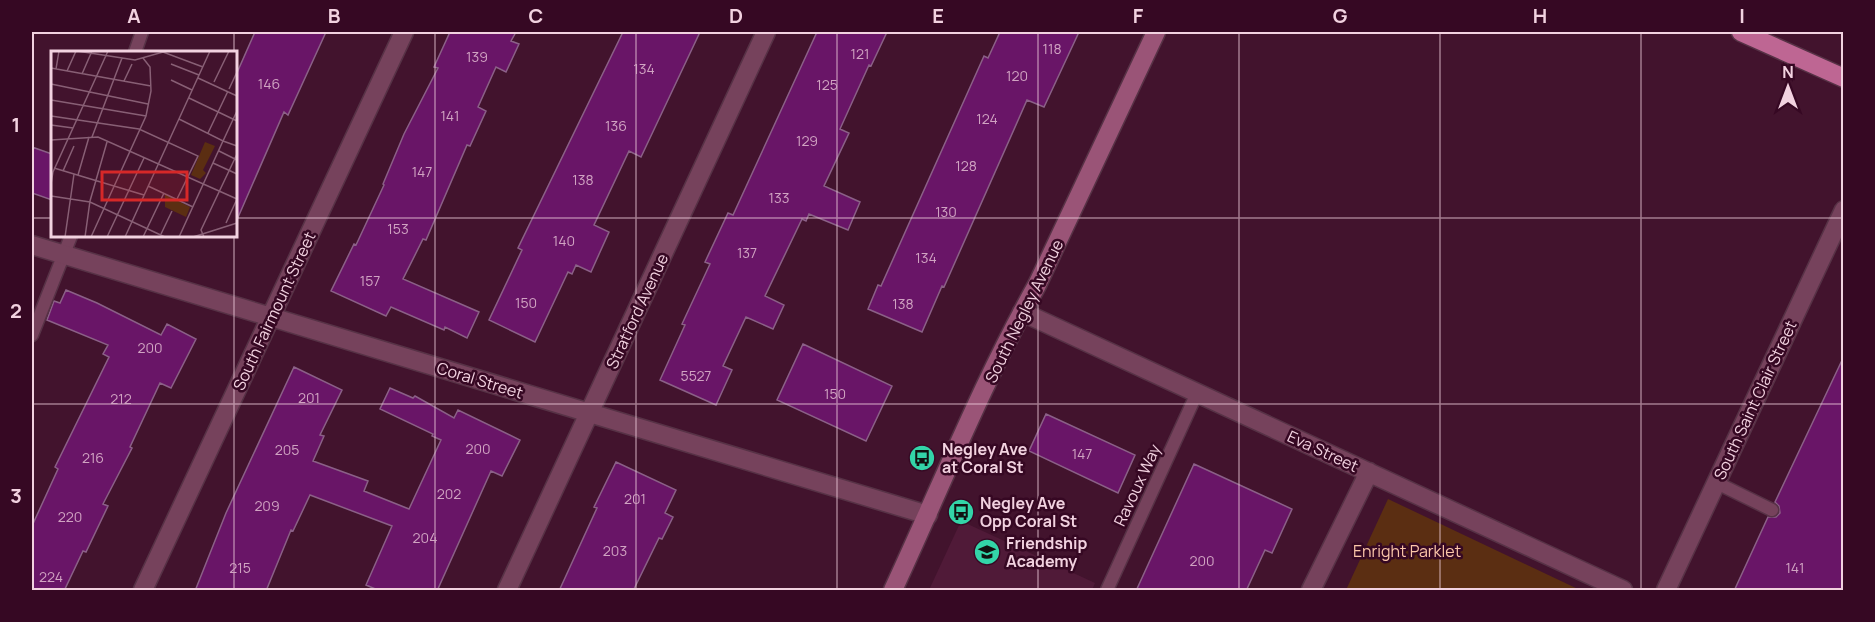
<svg xmlns="http://www.w3.org/2000/svg" width="1875" height="622" viewBox="0 0 1875 622" font-family="Manrope,sans-serif">
	<style>
		.built { fill: #501a38 }
		.green { fill: #5b2e12 }
		.building { fill: #691567; stroke: #8b6087; stroke-width: 1.5 }
		.lines { fill: none; stroke-linecap: round; stroke-linejoin: round }
		.lane-casing { stroke: #573246; stroke-width: 15 }
		.street-casing { stroke: #573246; stroke-width: 21 }
		.secondary-casing { stroke: #573246; stroke-width: 21 }
		.primary-casing { stroke: #573246; stroke-width: 21 }
		.lane { stroke: #76425c; stroke-width: 12 }
		.street { stroke: #76425c; stroke-width: 18 }
		.secondary { stroke: #9a5477; stroke-width: 18 }
		.primary { stroke: #be6693; stroke-width: 18 }
		.grid { fill: none; stroke: #f2d2e0; stroke-width: 1.5; stroke-opacity: 0.55 }
		.labels { text-anchor: middle; dominant-baseline: central; stroke-width: 5; stroke-linejoin: round; paint-order: stroke }
		.number-label { font-size: 14px; fill: #d0a3c2 }
		.street-label { font-size: 16px; fill: #f2d2e0; stroke: #360823 }
		.poi-label { font-size: 16px; font-weight: bold; fill: #f2d2e0; stroke: #360823; text-anchor: start }
		.park-label { font-size: 16px; fill: #fbc6a9; stroke: #360823 }
		.inset-road { fill: none; stroke: #885f75; stroke-width: 1.5 }
		.view { fill: #d62828; fill-opacity: 0.15; stroke: #d62828; stroke-width: 3 }
		.inset-edge { fill: none; stroke: #f2d2e0; stroke-width: 3 }
		.neatline { fill: none; stroke: #f2d2e0; stroke-width: 2 }
		.grid-label { font-size: 20px; text-anchor: middle; font-weight: bold; fill: #f2d2e0 }
	</style>
	<rect width="100%" height="100%" fill="#42132d"/>
	<path class="built" d="M 961,521 L 1095,583 L 1092,590 L 929,590 Z"/>
	<path class="green" d="M 1388,499 L 1580,590 L 1346,590 Z"/>
	<path class="building" d="M 255,32 L 326,32 L 288,115 L 284,112 L 236,222 L 236,75 Z
		M 450,32 L 516,32 L 511,41 L 519,44 L 506,72 L 496,67 L 478,107 L 486,111 L 470,146 L 467,145 L 426,240 L 423,239 L 403,279 L 479,312 L 467,338 L 445,327 L 444,330 L 391,307 L 386,316 L 331,291 L 354,244 L 356,245 L 384,185 L 383,184 L 404,134 L 438,68 L 434,67 Z
		M 623,32 L 700,32 L 641,157 L 629,151 L 594,225 L 609,232 L 591,272 L 576,265 L 572,274 L 568,272 L 535,342 L 489,320 L 522,250 L 518,248 Z
		M 817,32 L 887,32 L 871,66 L 869,65 L 840,129 L 849,133 L 824,186 L 860,202 L 848,230 L 809,214 L 806,221 L 802,219 L 765,296 L 784,305 L 773,329 L 746,317 L 723,366 L 732,370 L 716,405 L 660,380 L 685,325 L 682,324 L 710,264 L 705,262 L 728,213 L 733,215 Z
		M 1000,32 L 1079,32 L 1044,107 L 1027,100 L 944,287 L 942,286 L 922,332 L 868,309 L 878,285 L 881,286 L 984,56 L 988,58 Z
		M 32,147 L 52,154 L 52,200 L 32,193 Z
		M 66,290 L 97,303 L 161,335 L 167,324 L 196,339 L 171,388 L 160,383 L 130,447 L 132,448 L 103,504 L 108,506 L 86,552 L 83,551 L 64,591 L 32,591 L 32,526 L 58,469 L 55,467 L 109,357 L 103,354 L 108,345 L 47,320 L 54,301 L 60,303 Z
		M 803,344 L 892,386 L 866,441 L 777,400 Z
		M 1844,356 L 1844,591 L 1734,591 L 1768,517 L 1776,517 L 1780,513 L 1779,506 L 1775,502 Z
		M 294,367 L 342,390 L 320,435 L 324,436 L 313,461 L 368,481 L 364,491 L 409,509 L 441,440 L 432,436 L 433,434 L 380,409 L 390,388 L 413,398 L 415,396 L 454,418 L 458,410 L 520,440 L 502,476 L 491,471 L 437,591 L 380,591 L 366,585 L 392,526 L 310,495 L 293,531 L 291,530 L 266,591 L 195,591 L 226,513 Z
		M 1046,414 L 1135,455 L 1118,493 L 1029,451 Z
		M 616,462 L 676,490 L 665,513 L 673,517 L 662,539 L 659,538 L 633,591 L 559,591 L 597,508 L 594,507 Z
		M 1194,464 L 1292,509 L 1272,553 L 1265,550 L 1246,591 L 1136,591 Z"/>
	<g class="lines">
		<g class="lane-casing">
			<path id="lane" d="M 135,52 L 142,32
				M 32,335 L 71,236
				M 1717,483 L 1772,510
				M 1107,590 L 1197,393"/>
		</g>
		<g class="street-casing">
			<path id="street" d="M 32,245 L 928,515
				M 1022,312 L 1623,590
				M 143,590 L 404,32
				M 507,590 L 766,32
				M 1311,590 L 1369,472
				M 1666,590 L 1844,210"/>
		</g>
		<g class="secondary-casing">
			<path id="secondary" d="M 893,590 C 940,489 982,383 1037,285 L 1156,32"/>
		</g>
		<g class="primary-casing">
			<path id="primary" d="M 1741,32 L 1844,78"/>
		</g>
		<use href="#lane" class="lane"/>
		<use href="#street" class="street"/>
		<use href="#secondary" class="secondary"/>
		<use href="#primary" class="primary"/>
	</g>
	<path class="grid" d="M 234,32 L 234,52M 435,32 L 435,590M 636,32 L 636,590M 837,32 L 837,590M 1038,32 L 1038,590M 1239,32 L 1239,590M 1440,32 L 1440,590M 1641,32 L 1641,590M 32,218 L 52,218M 236,218 L 1844,218M 234,236 L 234,590M 32,404 L 1844,404"/>
	<defs>
		<g id="bus-disc" transform="scale(1.35)"><circle r="9.5" fill="#33d4a8" stroke="#360823"/><path d="M-5-6H5V4H4V6H2V4H-2V6H-4V4H-5ZM-3.5-4V0h7V-4ZM-3.5 1.2v1.5H-2V1.2ZM2 1.2v1.5H3.5V1.2Z" fill="#111"/></g>
		<g id="school-disc" transform="scale(1.35)"><circle r="9.5" fill="#33d4a8" stroke="#360823"/><path d="M0-5L7-2L0 1L-7-2ZM-4 1L0 2.5L4 1V4Q0 6-4 4Z" fill="#111"/></g>
	</defs>
	<g fill-rule="evenodd">
		<use href="#bus-disc" x="922" y="458"/>
		<use href="#bus-disc" x="961" y="512"/>
		<use href="#school-disc" x="987" y="552"/>
	</g>
	<g class="labels">
		<g class="number-label">
			<text x="1052" y="48">118</text>
			<text x="860" y="53">121</text>
			<text x="477" y="56">139</text>
			<text x="644" y="68">134</text>
			<text x="1017" y="75">120</text>
			<text x="269" y="83">146</text>
			<text x="827" y="84">125</text>
			<text x="450" y="115">141</text>
			<text x="987" y="118">124</text>
			<text x="616" y="125">136</text>
			<text x="807" y="140">129</text>
			<text x="966" y="165">128</text>
			<text x="422" y="171">147</text>
			<text x="583" y="179">138</text>
			<text x="779" y="197">133</text>
			<text x="946" y="211">130</text>
			<text x="398" y="228">153</text>
			<text x="564" y="240">140</text>
			<text x="747" y="252">137</text>
			<text x="926" y="257">134</text>
			<text x="370" y="280">157</text>
			<text x="526" y="302">150</text>
			<text x="903" y="303">138</text>
			<text x="150" y="347">200</text>
			<text x="696" y="375">5527</text>
			<text x="835" y="393">150</text>
			<text x="309" y="397">201</text>
			<text x="121" y="398">212</text>
			<text x="478" y="448">200</text>
			<text x="287" y="449">205</text>
			<text x="1082" y="453">147</text>
			<text x="93" y="457">216</text>
			<text x="449" y="493">202</text>
			<text x="635" y="498">201</text>
			<text x="267" y="505">209</text>
			<text x="70" y="516">220</text>
			<text x="425" y="537">204</text>
			<text x="615" y="550">203</text>
			<text x="1202" y="560">200</text>
			<text x="240" y="567">215</text>
			<text x="1795" y="567">141</text>
			<text x="51" y="576">224</text>
		</g>
		<g class="street-label">
			<text transform="translate(274 311) rotate(-65)">South Fairmount Street</text>
			<text transform="translate(637 311) rotate(-65)">Stratford Avenue</text>
			<text transform="translate(1024 311) rotate(-64)">South Negley Avenue</text>
			<text transform="translate(480 380) rotate(17)">Coral Street</text>
			<text transform="translate(1755 400) rotate(-65)">South Saint Clair Street</text>
			<text transform="translate(1323 451) rotate(25)">Eva Street</text>
			<text transform="translate(1137 485) rotate(-65)">Ravoux Way</text>
		</g>
		<g class="poi-label">
			<text x="942" y="449">Negley Ave<tspan x="942" dy="18">at Coral St</tspan></text>
			<text x="980" y="503">Negley Ave<tspan x="980" dy="18">Opp Coral St</tspan></text>
			<text x="1006" y="543">Friendship<tspan x="1006" dy="18">Academy</tspan></text>
		</g>
		<g class="park-label">
			<text x="1407" y="551">Enright Parklet</text>
		</g>
	</g>
	<g transform="translate(51 51)">
		<rect width="186" height="186" fill="#42132d"/>
		<path d="M 154,91 L 164,95 L 152,119 L 155,122 L 149,128 L 140,124 ZM 114,143 L 139,156 L 135,166 L 114,156 Z" fill="#5b2e12"/>
		<path class="inset-road" d="M 26,0 L 84,9 L 112,1 L 152,16M 120,13 L 148,24M 0,17 L 100,35M 5,18 L 8,0M 16,20 L 25,0M 31,23 L 41,0M 147,27 L 186,45M 120,29 L 141,39M 73,30 L 81,13M 163,31 L 178,0M 0,33 L 97,53M 178,38 L 186,21M 138,47 L 186,70M 0,49 L 95,65M 0,65 L 88,78 L 147,105 L 126,148M 128,68 L 172,90 L 186,60M 0,74 L 22,77M 157,82 L 177,40M 41,86 L 71,7M 0,89 L 47,86 L 186,148M 168,100 L 186,109M 162,112 L 186,123M 3,117 L 93,144M 12,120 L 23,95M 27,124 L 38,86M 0,133 L 2,121 L 57,0M 97,135 L 142,156M 0,145 L 39,151 L 114,186M 175,172 L 186,148M 110,183 L 121,160M 14,186 L 23,123M 34,186 L 39,150 L 56,91M 40,186 L 95,65 L 100,40 L 99,16 L 92,7M 56,186 L 93,107M 74,186 L 159,0M 92,186 L 113,142M 128,186 L 172,90 L 186,95M 142,186 L 186,172M 153,186 L 150,179 L 186,103"/>
		<path class="view" d="M 51,121 L 136,121 L 136,149 L 51,149 Z"/>
		<rect width="186" height="186" class="inset-edge"/>
	</g>
	<rect width="1875" height="622" fill="none" stroke="#360823" stroke-width="66"/>
	<g transform="translate(1788 87)" stroke="#360823" stroke-width="4.5" paint-order="stroke">
	<path d="M0-4.5L10 22L0 15L-10 22Z" fill="#f2d2e0"/>
	<text y="-9" font-size="16" font-weight="bold" text-anchor="middle" fill="#f2d2e0">N</text>
	</g>
	<rect x="33" y="33" width="1809" height="556" class="neatline"/>
	<g class="grid-label">
		<text x="134" y="23">A</text>
		<text x="334" y="23">B</text>
		<text x="536" y="23">C</text>
		<text x="736" y="23">D</text>
		<text x="938" y="23">E</text>
		<text x="1138" y="23">F</text>
		<text x="1340" y="23">G</text>
		<text x="1540" y="23">H</text>
		<text x="1742" y="23">I</text>
		<text x="16" y="132">1</text>
		<text x="16" y="318">2</text>
		<text x="16" y="503">3</text>
	</g>
</svg>
